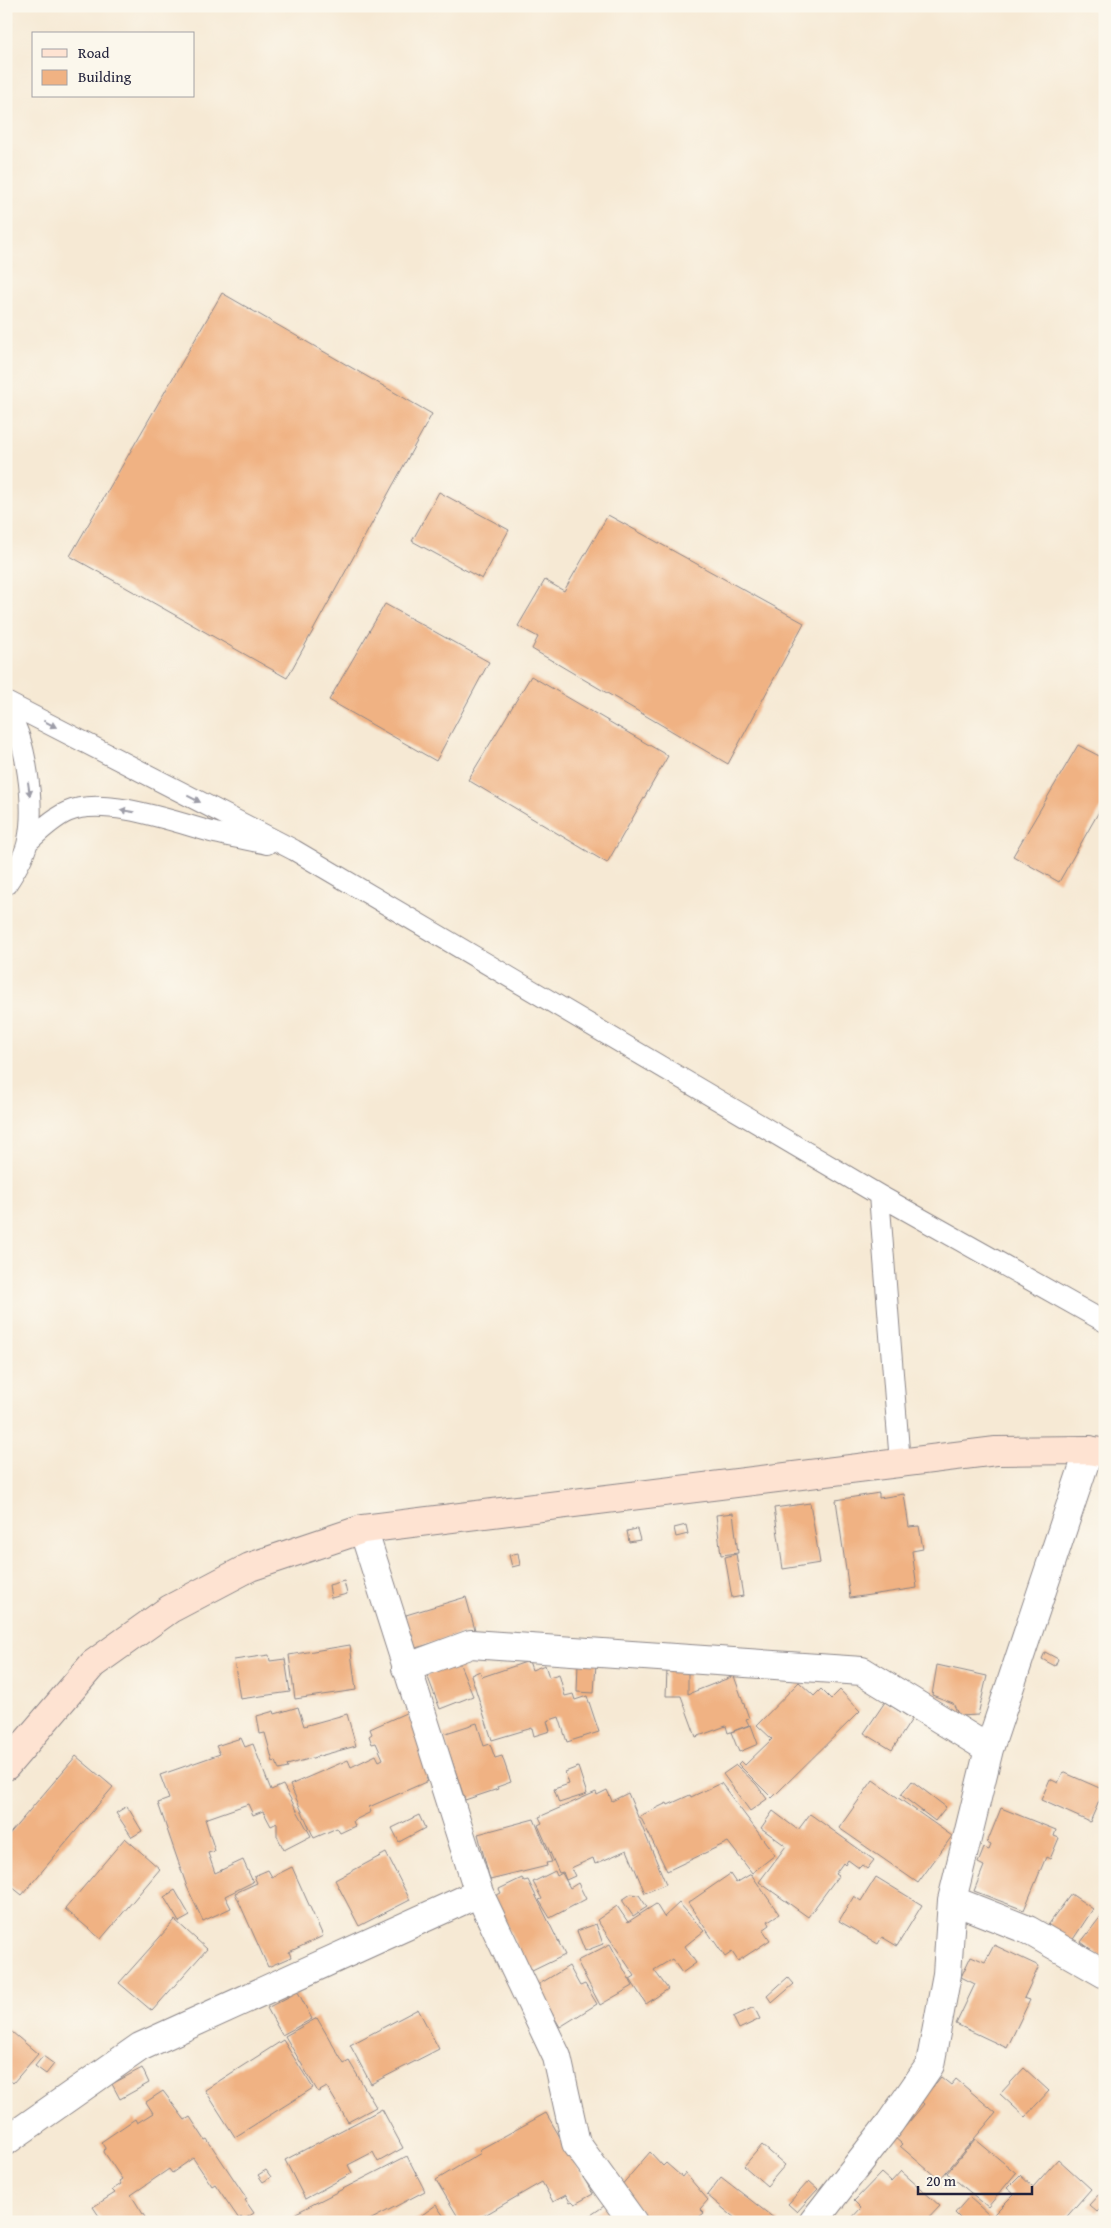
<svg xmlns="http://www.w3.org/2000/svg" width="1111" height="2228" viewBox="0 0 1111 2228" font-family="'Gentium Book Plus',serif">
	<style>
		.building { fill: #f0b283 }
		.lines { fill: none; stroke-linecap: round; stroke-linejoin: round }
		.lane-casing { stroke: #8c8688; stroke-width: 22 }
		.street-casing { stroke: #8c8688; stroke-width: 30 }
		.secondary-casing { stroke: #8c8688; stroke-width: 30 }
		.lane { stroke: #fff; stroke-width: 20 }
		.street { stroke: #fff; stroke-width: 28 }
		.secondary { stroke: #fee3d2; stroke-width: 28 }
		.oneway { fill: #9c9ca7 }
	</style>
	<rect width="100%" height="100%" fill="#fbf7ec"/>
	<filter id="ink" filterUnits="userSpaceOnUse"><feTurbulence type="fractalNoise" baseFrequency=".02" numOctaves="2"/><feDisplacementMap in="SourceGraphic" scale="10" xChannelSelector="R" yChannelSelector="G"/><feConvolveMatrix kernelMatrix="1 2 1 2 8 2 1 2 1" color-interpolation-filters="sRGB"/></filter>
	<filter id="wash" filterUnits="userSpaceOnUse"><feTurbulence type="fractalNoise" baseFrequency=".0096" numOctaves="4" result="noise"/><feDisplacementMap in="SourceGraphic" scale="20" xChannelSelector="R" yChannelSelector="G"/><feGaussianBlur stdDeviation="1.12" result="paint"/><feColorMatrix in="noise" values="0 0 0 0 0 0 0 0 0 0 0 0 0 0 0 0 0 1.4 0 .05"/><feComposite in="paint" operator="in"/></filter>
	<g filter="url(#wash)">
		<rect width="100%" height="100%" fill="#f6e9d4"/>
		<g id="blocks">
			<path class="building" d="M 222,293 L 432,414 L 287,678 L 70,556 Z
				M 439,492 L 509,530 L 482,579 L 412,541 Z
				M 608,515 L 804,623 L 728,764 L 532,649 L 538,637 L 518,626 L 545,580 L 564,591 Z
				M 385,604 L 489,662 L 436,761 L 329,700 Z
				M 531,676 L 668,756 L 607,863 L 468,780 Z
				M 1078,745 L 1105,759 L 1105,801 L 1059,882 L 1013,856 Z
				M 879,1493 L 879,1498 L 904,1494 L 909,1527 L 919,1526 L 923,1549 L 912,1551 L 917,1588 L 850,1598 L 836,1500 Z
				M 810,1503 L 820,1563 L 783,1569 L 774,1508 Z
				M 733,1513 L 738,1553 L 721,1555 L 716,1515 Z
				M 686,1525 L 688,1534 L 676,1537 L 674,1528 Z
				M 637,1529 L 640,1540 L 629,1542 L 627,1531 Z
				M 518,1553 L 520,1565 L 512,1567 L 509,1555 Z
				M 736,1554 L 743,1596 L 732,1598 L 725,1557 Z
				M 344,1581 L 347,1594 L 331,1598 L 329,1585 Z
				M 466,1597 L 475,1630 L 416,1648 L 411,1633 L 405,1634 L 401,1620 L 407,1619 L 406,1615 Z
				M 350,1645 L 356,1690 L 295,1699 L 289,1655 Z
				M 1045,1652 L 1058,1659 L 1055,1666 L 1042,1659 Z
				M 269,1655 L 270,1661 L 285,1659 L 290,1692 L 240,1699 L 234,1660 Z
				M 529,1661 L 532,1670 L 545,1665 L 549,1677 L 559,1674 L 565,1696 L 573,1694 L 575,1700 L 587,1696 L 599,1732 L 567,1742 L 559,1717 L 547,1721 L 550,1731 L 534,1736 L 532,1728 L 492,1740 L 471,1675 L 480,1671 L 482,1677 Z
				M 459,1662 L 473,1696 L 440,1709 L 427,1675 Z
				M 578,1663 L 596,1664 L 594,1693 L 577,1692 Z
				M 937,1665 L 987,1676 L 978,1715 L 959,1716 L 953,1703 L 932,1695 Z
				M 667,1669 L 688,1670 L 688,1694 L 734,1676 L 749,1718 L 746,1719 L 749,1725 L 728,1733 L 726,1726 L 696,1737 L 681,1696 L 666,1696 Z
				M 799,1682 L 814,1696 L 821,1689 L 831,1699 L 840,1690 L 860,1711 L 772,1798 L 738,1764 L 741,1761 L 745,1765 L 772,1739 L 757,1725 Z
				M 885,1702 L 912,1719 L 892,1750 L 864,1733 Z
				M 298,1707 L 304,1726 L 347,1714 L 356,1746 L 287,1765 L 288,1768 L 279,1770 L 276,1761 L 273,1762 L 265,1733 L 260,1734 L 257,1716 L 274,1711 L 275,1714 Z
				M 408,1712 L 433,1775 L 426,1778 L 428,1781 L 369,1807 L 371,1812 L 353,1821 L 355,1826 L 340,1833 L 337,1828 L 314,1838 L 290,1785 L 348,1760 L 351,1767 L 376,1755 L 379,1761 L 383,1759 L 376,1743 L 372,1744 L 369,1736 L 372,1734 L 370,1729 Z
				M 477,1723 L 484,1746 L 490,1744 L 495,1758 L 502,1756 L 511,1782 L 497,1787 L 498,1789 L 465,1800 L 443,1734 Z
				M 751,1725 L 758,1744 L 739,1752 L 731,1732 Z
				M 241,1738 L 245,1747 L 253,1744 L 271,1790 L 283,1785 L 311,1836 L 284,1850 L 277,1836 L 277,1823 L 271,1826 L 263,1811 L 253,1815 L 248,1804 L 205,1819 L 215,1851 L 208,1853 L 215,1873 L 243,1860 L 253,1882 L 225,1896 L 231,1908 L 203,1921 L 187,1887 L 158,1803 L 169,1799 L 160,1775 L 220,1754 L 216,1746 Z
				M 76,1756 L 113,1787 L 22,1895 L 6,1882 L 6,1838 Z
				M 736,1765 L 756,1784 L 767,1799 L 750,1811 L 723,1774 Z
				M 578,1767 L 587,1794 L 559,1803 L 554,1789 L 569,1784 L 565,1772 Z
				M 1063,1772 L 1104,1790 L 1090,1822 L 1041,1800 L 1050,1779 L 1058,1783 Z
				M 873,1780 L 952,1836 L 918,1883 L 839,1828 Z
				M 912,1781 L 946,1807 L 935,1821 L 901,1795 Z
				M 721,1783 L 775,1855 L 752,1873 L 728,1842 L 667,1871 L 640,1816 L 667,1803 L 668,1805 L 690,1795 L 691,1797 Z
				M 607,1790 L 612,1801 L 628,1793 L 666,1884 L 645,1893 L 627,1850 L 595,1864 L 593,1858 L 571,1868 L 575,1876 L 566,1880 L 563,1872 L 559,1873 L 538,1825 L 542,1823 L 539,1817 L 596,1792 L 597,1795 Z
				M 127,1806 L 142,1831 L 132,1837 L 116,1813 Z
				M 1001,1808 L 1056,1830 L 1054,1836 L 1059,1838 L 1050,1859 L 1046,1857 L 1024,1910 L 974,1891 L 984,1866 L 978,1863 L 984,1848 L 989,1850 L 991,1845 L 987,1843 Z
				M 773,1811 L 798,1830 L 810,1814 L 874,1860 L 867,1869 L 862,1865 L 859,1868 L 848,1860 L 845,1865 L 843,1863 L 835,1874 L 838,1876 L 808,1917 L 759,1882 L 786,1846 L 761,1828 Z
				M 419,1815 L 425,1828 L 399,1842 L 392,1828 Z
				M 534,1819 L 552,1862 L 546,1863 L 547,1866 L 490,1880 L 478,1834 Z
				M 125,1838 L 160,1869 L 101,1939 L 65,1909 Z
				M 386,1853 L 410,1900 L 359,1926 L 335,1880 Z
				M 292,1867 L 323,1936 L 289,1952 L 291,1957 L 268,1967 L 235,1893 L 257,1883 L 254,1876 L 268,1870 L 272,1877 Z
				M 555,1871 L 557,1876 L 562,1873 L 570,1888 L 578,1883 L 586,1899 L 550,1918 L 539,1900 L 542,1899 L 533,1882 Z
				M 730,1874 L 736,1883 L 751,1874 L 779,1914 L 768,1921 L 770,1925 L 763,1930 L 770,1940 L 738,1961 L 732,1952 L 725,1957 L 688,1903 Z
				M 876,1877 L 922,1905 L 897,1946 L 882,1937 L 878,1944 L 839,1921 L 854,1896 L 861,1901 Z
				M 522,1878 L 524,1881 L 528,1880 L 565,1955 L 530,1972 L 493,1897 L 501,1893 L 499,1889 Z
				M 175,1890 L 190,1916 L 179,1922 L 164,1897 Z
				M 631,1894 L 639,1895 L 647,1907 L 633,1916 L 622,1900 Z
				M 1071,1894 L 1093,1909 L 1070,1944 L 1046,1928 Z
				M 679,1903 L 704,1931 L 685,1946 L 696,1963 L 682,1973 L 672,1959 L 654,1970 L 668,1989 L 646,2004 L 630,1979 L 635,1976 L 597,1920 L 617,1906 L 628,1922 L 656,1904 L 664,1917 Z
				M 1105,1911 L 1105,1960 L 1081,1942 Z
				M 175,1920 L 207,1949 L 152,2011 L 119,1983 Z
				M 596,1924 L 603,1944 L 585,1951 L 577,1931 Z
				M 610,1944 L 633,1986 L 600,2005 L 577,1961 Z
				M 994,1945 L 1039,1966 L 1024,1998 L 1030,2000 L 1007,2048 L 956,2024 L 975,1984 L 961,1977 L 971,1956 L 985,1962 Z
				M 569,1966 L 580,1986 L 585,1984 L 597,2004 L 560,2027 L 536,1986 Z
				M 788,1977 L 794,1984 L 772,2003 L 767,1996 Z
				M 298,1992 L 312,2019 L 282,2035 L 267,2008 Z
				M 754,2007 L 760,2019 L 739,2029 L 733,2017 Z
				M 418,2009 L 439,2049 L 371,2084 L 350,2045 Z
				M 317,2018 L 344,2064 L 349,2061 L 376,2107 L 348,2122 L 327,2087 L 318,2092 L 285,2036 Z
				M 6,2027 L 38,2054 L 13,2083 L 6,2077 Z
				M 283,2040 L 313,2088 L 235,2137 L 205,2090 Z
				M 43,2056 L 54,2064 L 46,2074 L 35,2066 Z
				M 142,2068 L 149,2083 L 120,2099 L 112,2084 Z
				M 1024,2068 L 1049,2091 L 1025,2117 L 1000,2094 Z
				M 941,2077 L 951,2085 L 956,2079 L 996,2113 L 941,2178 L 938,2175 L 936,2177 L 900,2146 L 902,2144 L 893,2136 L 902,2126 L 904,2128 L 924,2104 L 921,2101 Z
				M 163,2091 L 185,2120 L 190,2117 L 205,2140 L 207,2139 L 247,2199 L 245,2200 L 254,2213 L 243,2220 L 241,2217 L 239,2219 L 215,2184 L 212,2186 L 193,2158 L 172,2173 L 169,2169 L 131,2195 L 148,2222 L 103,2222 L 93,2207 L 115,2193 L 112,2190 L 121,2184 L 119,2181 L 122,2179 L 104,2152 L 105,2148 L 101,2142 L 135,2119 L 137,2123 L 153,2113 L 146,2102 Z
				M 382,2109 L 403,2148 L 378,2162 L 373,2152 L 348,2165 L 352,2173 L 305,2199 L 285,2160 Z
				M 546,2113 L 593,2194 L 575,2204 L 572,2201 L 570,2202 L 566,2195 L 553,2202 L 542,2182 L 473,2222 L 461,2222 L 436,2180 L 481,2153 L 479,2150 Z
				M 975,2139 L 1016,2173 L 988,2207 L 947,2173 Z
				M 762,2145 L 785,2165 L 767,2186 L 744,2166 Z
				M 650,2152 L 663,2166 L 666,2163 L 682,2177 L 685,2173 L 708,2200 L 700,2209 L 704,2213 L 693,2222 L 674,2222 L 671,2219 L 669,2222 L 647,2222 L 647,2219 L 620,2187 Z
				M 407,2156 L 425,2191 L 366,2222 L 294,2222 L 292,2218 L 296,2213 Z
				M 1058,2159 L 1091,2189 L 1062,2222 L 1002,2222 L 994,2214 L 1014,2194 L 1007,2188 L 1020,2175 L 1033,2187 Z
				M 266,2170 L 271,2177 L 263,2182 L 258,2175 Z
				M 901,2171 L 940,2206 L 925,2222 L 848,2222 L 861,2208 L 854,2201 L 881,2173 L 891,2182 Z
				M 721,2177 L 779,2222 L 734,2222 L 736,2219 L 707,2195 Z
				M 809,2181 L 818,2189 L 797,2212 L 788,2204 Z
				M 1100,2193 L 1105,2198 L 1105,2204 L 1097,2212 L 1089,2205 Z
				M 969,2197 L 997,2222 L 964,2222 L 955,2213 Z
				M 607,2204 L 620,2222 L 591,2222 L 588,2217 Z
				M 436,2205 L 448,2222 L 412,2222 Z"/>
		</g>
	</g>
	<g filter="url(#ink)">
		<use href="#blocks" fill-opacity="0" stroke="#8c8688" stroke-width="1"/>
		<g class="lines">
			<g class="lane-casing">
				<path id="lane" d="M 6,702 L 294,850 L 879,1195 L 1105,1322
					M 6,710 C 27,736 35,807 28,840 C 26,854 14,873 6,885
					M 28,842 C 40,831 52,819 67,812 C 103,795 178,823 215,833 C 232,837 250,840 267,844
					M 879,1195 L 900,1463"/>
			</g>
			<g class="street-casing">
				<path id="street" d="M 363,1529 L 479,1893 L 557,2057 L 576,2143 L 633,2222
					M 406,1668 L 471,1644 L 862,1671 L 989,1749
					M 952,1900 L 1028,1930 L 1105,1974
					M 6,2141 L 140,2047 L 479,1893
					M 813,2222 L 890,2123 L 930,2065 L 947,1974 L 952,1900 L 989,1749 L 1089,1450"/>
			</g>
			<g class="secondary-casing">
				<path id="secondary" d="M 6,1766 L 93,1664 L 170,1609 L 250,1567 L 363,1529 L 996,1451 L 1089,1450 L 1105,1453"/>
			</g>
			<use href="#lane" class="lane"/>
			<use href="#street" class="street"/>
			<use href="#secondary" class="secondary"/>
		</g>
		<defs><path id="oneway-solid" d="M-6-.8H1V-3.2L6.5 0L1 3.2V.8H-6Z" transform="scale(1.25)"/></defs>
		<g class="oneway">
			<use href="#oneway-solid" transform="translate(50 724) rotate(27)"/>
			<use href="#oneway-solid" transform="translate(29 789) rotate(82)"/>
			<use href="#oneway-solid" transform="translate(194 799) rotate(27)"/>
			<use href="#oneway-solid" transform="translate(127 811) rotate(-171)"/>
		</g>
	</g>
	<rect width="1111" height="2228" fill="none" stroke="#fbf7ec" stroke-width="25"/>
	<rect x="32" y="32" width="162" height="65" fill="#fbf7ec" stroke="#a4a2a5"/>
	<rect x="42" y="49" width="25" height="8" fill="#fee3d2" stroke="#a4a2a5"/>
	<text x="78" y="58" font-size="15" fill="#22223b">Road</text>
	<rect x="42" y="70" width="25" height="15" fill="#f0b283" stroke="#a4a2a5"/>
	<text x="78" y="82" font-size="15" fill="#22223b">Building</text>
	<path d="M918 2186v8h114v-8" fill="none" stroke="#22223b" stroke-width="2.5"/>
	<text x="926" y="2186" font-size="15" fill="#22223b" stroke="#fbf7ec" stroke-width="4" paint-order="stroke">20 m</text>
</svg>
